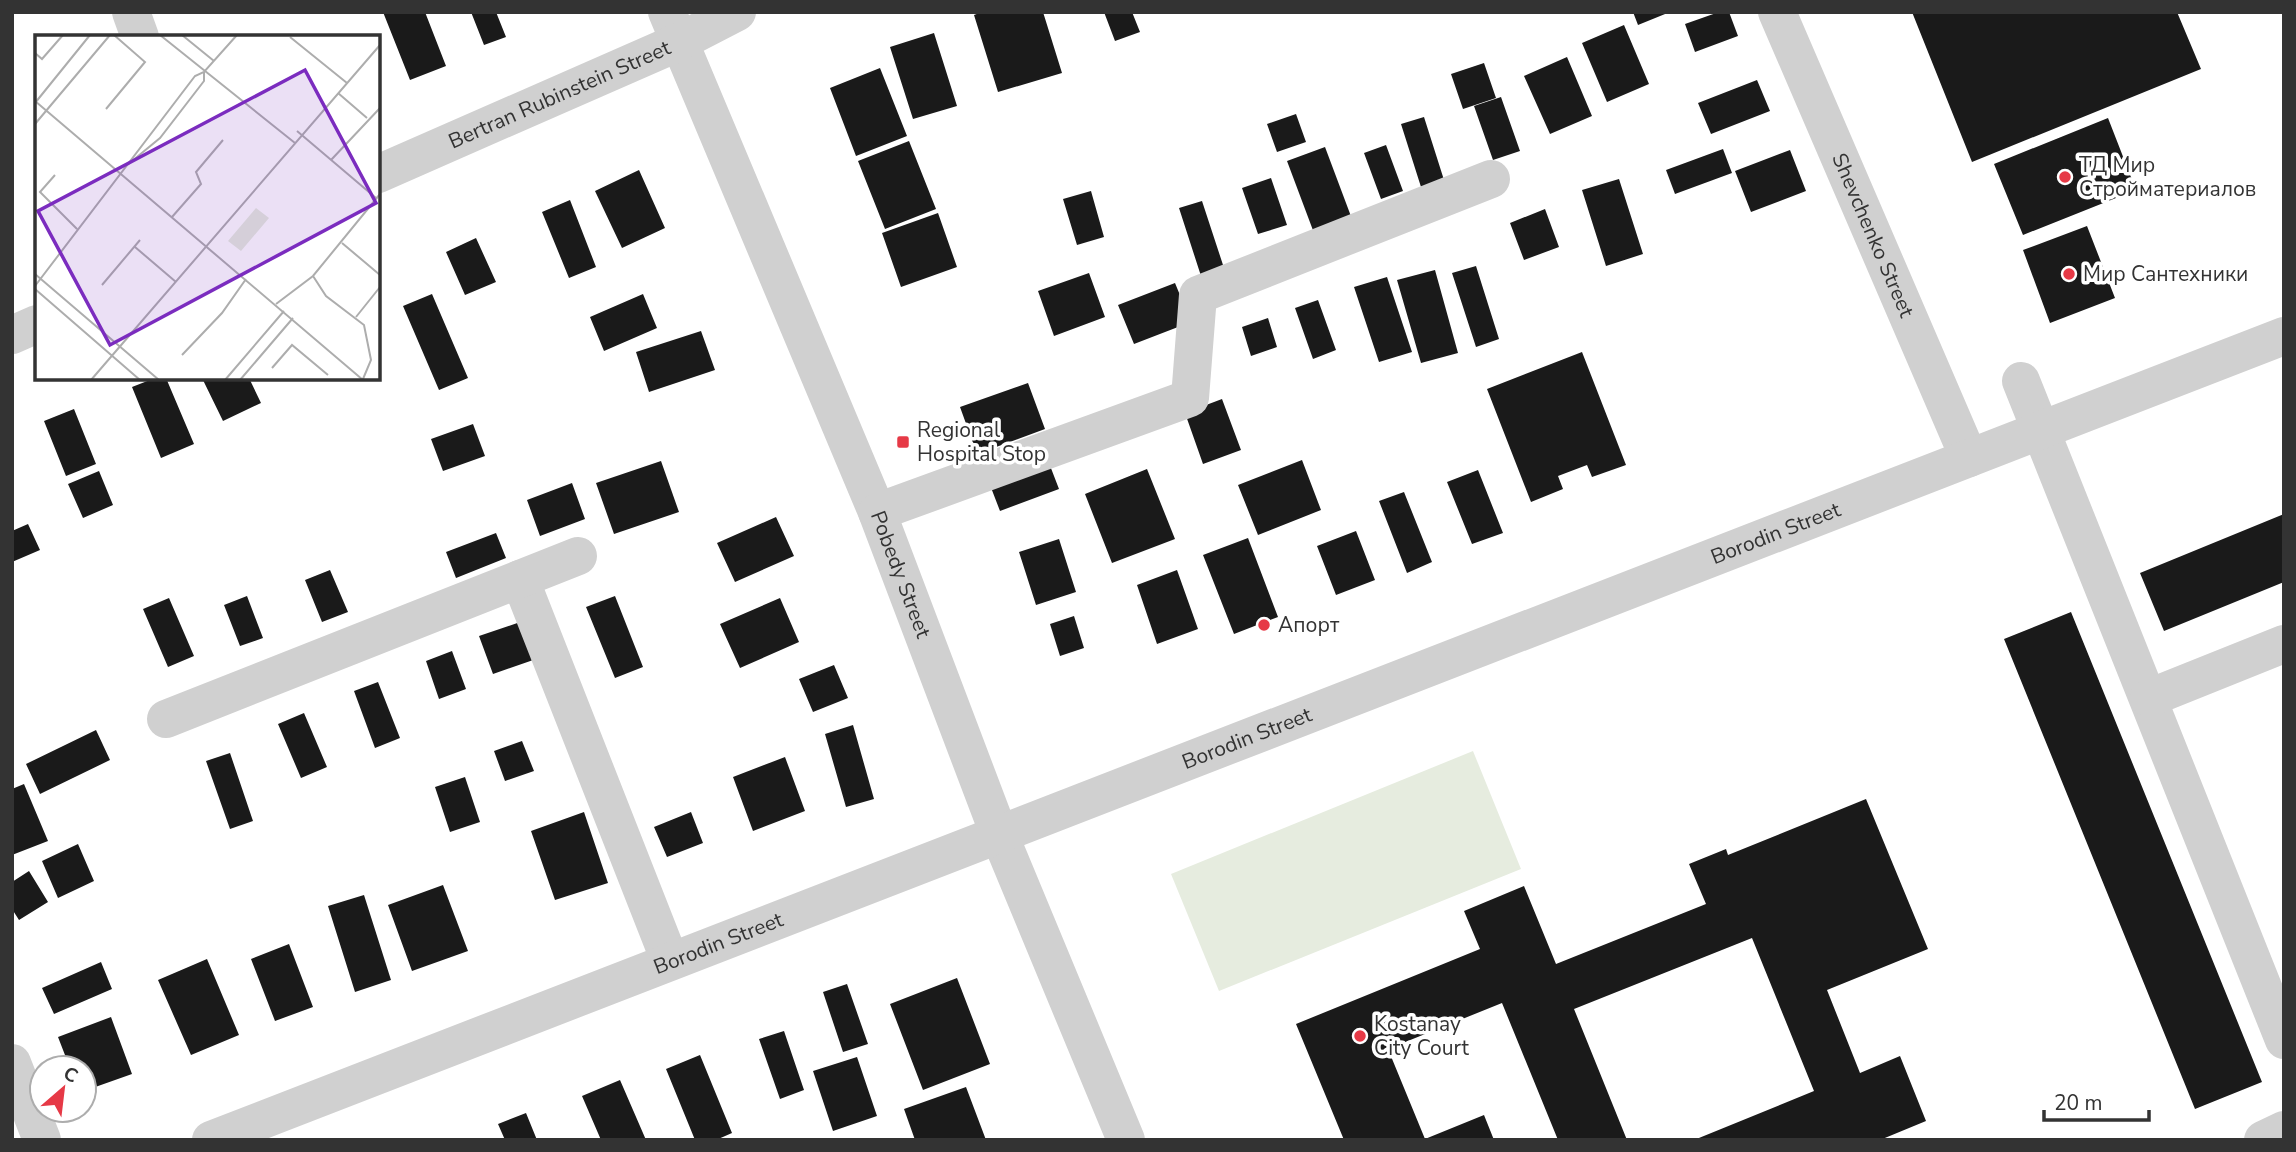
<svg xmlns="http://www.w3.org/2000/svg" width="2296" height="1152" viewBox="0 0 2296 1152" font-family="'Nunito Sans',sans-serif">
	<style>
		.green { fill: #e6ecdf }
		.building { fill: #1a1a1a }
		.lines { fill: none; stroke-linecap: round; stroke-linejoin: round }
		.minor { stroke: #d0d0d0; stroke-width: 38 }
		.poi-dot { fill: #e63946; stroke: #fff; stroke-width: 2.5 }
		.labels { text-anchor: middle; dominant-baseline: central; stroke-width: 7; stroke-linejoin: round; paint-order: stroke }
		.street-label { font-size: 21px; fill: #333; stroke: #fff }
		.poi-label { font-size: 21px; fill: #333; stroke: #fff; text-anchor: start }
		.inset-road { fill: none; stroke: #adadad; stroke-width: 2 }
		.view { fill: #7b2cbf; fill-opacity: 0.15; stroke: #7b2cbf; stroke-width: 3.5 }
		.inset-edge { fill: none; stroke: #333; stroke-width: 3.5 }
	</style>
	<rect width="100%" height="100%" fill="#fff"/>
	<path class="green" d="M 1473,751 L 1521,869 L 1219,991 L 1171,874 Z"/>
	<path class="building" d="M 383,12 L 425,12 L 446,66 L 410,80 Z
		M 471,12 L 496,12 L 506,37 L 484,45 Z
		M 982,12 L 1043,12 L 1062,73 L 998,92 L 974,15 Z
		M 1104,12 L 1132,12 L 1140,32 L 1115,41 Z
		M 1633,12 L 1670,12 L 1638,25 Z
		M 1719,12 L 1729,12 L 1738,36 L 1695,52 L 1685,24 Z
		M 1912,12 L 2177,12 L 2201,69 L 1972,162 Z
		M 1624,25 L 1649,84 L 1607,102 L 1582,43 Z
		M 934,33 L 957,106 L 913,119 L 890,47 Z
		M 1567,57 L 1592,116 L 1550,134 L 1524,76 Z
		M 1484,63 L 1496,98 L 1463,109 L 1451,74 Z
		M 880,68 L 907,136 L 856,156 L 830,88 Z
		M 1757,80 L 1770,111 L 1711,134 L 1698,103 Z
		M 1501,97 L 1520,151 L 1493,160 L 1474,106 Z
		M 1296,114 L 1306,142 L 1277,152 L 1267,124 Z
		M 1424,117 L 1444,180 L 1421,187 L 1401,124 Z
		M 2108,118 L 2136,190 L 2023,235 L 1994,164 Z
		M 909,141 L 936,209 L 885,229 L 858,161 Z
		M 1386,145 L 1403,191 L 1381,199 L 1364,153 Z
		M 1325,147 L 1352,219 L 1314,233 L 1287,161 Z
		M 1723,149 L 1732,173 L 1675,194 L 1666,170 Z
		M 1790,150 L 1806,191 L 1751,212 L 1735,171 Z
		M 639,170 L 665,228 L 622,248 L 595,191 Z
		M 1271,178 L 1287,225 L 1258,234 L 1242,188 Z
		M 1619,179 L 1643,254 L 1606,266 L 1582,190 Z
		M 1091,191 L 1104,237 L 1077,245 L 1063,199 Z
		M 570,200 L 596,267 L 569,278 L 542,212 Z
		M 1202,201 L 1224,268 L 1201,276 L 1179,208 Z
		M 1545,209 L 1559,247 L 1524,260 L 1510,223 Z
		M 938,213 L 957,267 L 901,287 L 882,233 Z
		M 2087,226 L 2115,298 L 2050,323 L 2023,250 Z
		M 476,238 L 496,282 L 465,295 L 446,252 Z
		M 1476,266 L 1499,339 L 1476,347 L 1452,273 Z
		M 1435,270 L 1458,353 L 1421,363 L 1397,280 Z
		M 1089,273 L 1105,317 L 1054,336 L 1038,291 Z
		M 1387,277 L 1412,352 L 1379,362 L 1354,287 Z
		M 1175,283 L 1191,322 L 1134,344 L 1118,305 Z
		M 432,294 L 468,378 L 439,390 L 403,306 Z
		M 643,294 L 657,328 L 604,351 L 590,317 Z
		M 1318,300 L 1336,350 L 1313,359 L 1295,308 Z
		M 1268,318 L 1277,347 L 1251,356 L 1242,327 Z
		M 701,331 L 715,370 L 649,392 L 636,352 Z
		M 1582,352 L 1626,465 L 1592,477 L 1587,465 L 1558,476 L 1563,489 L 1531,502 L 1487,389 Z
		M 155,378 L 166,378 L 194,444 L 161,458 L 132,387 Z
		M 202,378 L 249,378 L 261,403 L 223,421 Z
		M 1028,383 L 1045,429 L 977,454 L 960,407 Z
		M 1222,399 L 1241,450 L 1203,464 L 1185,413 Z
		M 74,409 L 96,464 L 66,476 L 44,421 Z
		M 473,424 L 485,456 L 443,471 L 431,439 Z
		M 1302,460 L 1321,510 L 1258,535 L 1238,485 Z
		M 661,461 L 679,512 L 614,534 L 596,483 Z
		M 1049,463 L 1059,489 L 1000,511 L 990,485 Z
		M 1147,469 L 1175,539 L 1112,563 L 1085,494 Z
		M 1478,470 L 1503,533 L 1472,544 L 1447,482 Z
		M 99,471 L 113,505 L 83,518 L 68,484 Z
		M 572,483 L 585,519 L 540,536 L 527,500 Z
		M 1404,492 L 1432,562 L 1407,573 L 1379,501 Z
		M 2284,514 L 2284,582 L 2164,631 L 2140,573 Z
		M 776,517 L 794,556 L 735,582 L 717,543 Z
		M 28,524 L 40,550 L 12,562 L 12,531 Z
		M 1356,531 L 1375,580 L 1336,595 L 1317,546 Z
		M 496,533 L 506,558 L 456,578 L 446,552 Z
		M 1248,538 L 1278,617 L 1234,634 L 1203,555 Z
		M 1059,539 L 1076,592 L 1036,605 L 1019,552 Z
		M 330,570 L 348,612 L 322,622 L 305,580 Z
		M 1177,570 L 1198,629 L 1157,644 L 1137,585 Z
		M 247,596 L 263,638 L 240,646 L 224,605 Z
		M 615,596 L 643,667 L 615,678 L 586,607 Z
		M 169,598 L 194,656 L 168,667 L 143,609 Z
		M 780,598 L 799,642 L 740,668 L 720,624 Z
		M 2071,612 L 2262,1082 L 2195,1109 L 2004,639 Z
		M 1074,616 L 1084,648 L 1060,656 L 1050,624 Z
		M 526,620 L 539,658 L 493,674 L 479,636 Z
		M 452,651 L 466,689 L 439,699 L 426,661 Z
		M 834,665 L 848,698 L 813,712 L 799,679 Z
		M 378,682 L 400,738 L 375,748 L 354,691 Z
		M 304,713 L 327,767 L 301,778 L 278,724 Z
		M 853,725 L 874,799 L 846,807 L 825,734 Z
		M 96,730 L 110,760 L 40,794 L 26,764 Z
		M 522,741 L 534,771 L 505,781 L 494,751 Z
		M 230,753 L 253,821 L 230,829 L 206,761 Z
		M 785,757 L 805,811 L 753,831 L 733,777 Z
		M 465,777 L 480,822 L 450,832 L 435,787 Z
		M 24,784 L 48,841 L 12,855 L 12,789 Z
		M 1866,799 L 1928,949 L 1827,990 L 1860,1073 L 1900,1056 L 1926,1121 L 1880,1140 L 1694,1140 L 1814,1091 L 1752,938 L 1574,1009 L 1627,1140 L 1558,1140 L 1502,1003 L 1388,1049 L 1425,1139 L 1484,1115 L 1494,1140 L 1344,1140 L 1296,1024 L 1480,949 L 1464,911 L 1524,886 L 1556,964 L 1706,904 L 1689,864 L 1726,849 L 1728,855 Z
		M 584,812 L 608,883 L 555,900 L 531,831 Z
		M 691,812 L 703,843 L 667,857 L 654,827 Z
		M 78,844 L 94,881 L 58,898 L 42,861 Z
		M 29,871 L 48,902 L 19,920 L 12,909 L 12,882 Z
		M 443,885 L 468,951 L 412,971 L 388,905 Z
		M 364,895 L 391,980 L 355,992 L 328,906 Z
		M 289,944 L 313,1007 L 275,1021 L 251,959 Z
		M 207,959 L 239,1035 L 191,1055 L 158,980 Z
		M 101,962 L 112,989 L 54,1014 L 42,988 Z
		M 957,978 L 990,1064 L 923,1090 L 890,1004 Z
		M 847,984 L 868,1044 L 843,1052 L 823,992 Z
		M 111,1017 L 132,1074 L 84,1091 L 84,1068 L 70,1068 L 58,1037 Z
		M 784,1031 L 804,1090 L 780,1099 L 759,1039 Z
		M 700,1055 L 732,1133 L 716,1140 L 695,1140 L 666,1069 Z
		M 857,1057 L 877,1116 L 833,1131 L 813,1071 Z
		M 620,1080 L 646,1140 L 601,1140 L 582,1096 Z
		M 966,1087 L 986,1140 L 915,1140 L 904,1109 Z
		M 526,1113 L 537,1140 L 505,1140 L 498,1124 Z"/>
	<g class="lines">
		<g class="minor">
			<path d="M 131,12 L 140,37"/>
			<path id="s1" d="M 667,12 L 877,512 L 999,834 L 1126,1140"/>
			<path id="s2" d="M 1777,12 L 1969,458"/>
			<path id="s3" d="M 378,174 L 679,42 L 737,12"/>
			<path d="M 12,335 L 37,324"/>
			<path d="M 2021,381 L 2284,1040"/>
			<path d="M 877,512 L 1190,398 L 1198,295 L 1491,179"/>
			<path d="M 520,579 L 670,961"/>
			<path d="M 2149,698 L 2284,644"/>
			<path d="M 166,719 L 578,556"/>
			<path d="M 12,1063 L 42,1140"/>
			<path id="s4" d="M 211,1140 L 2284,336"/>
			<path d="M 2263,1140 L 2284,1130"/>
		</g>
	</g>
	<g class="poi-dot">
		<circle cx="2065" cy="177" r="7"/>
		<circle cx="2069" cy="274" r="7"/>
		<rect x="896" y="435" width="14" height="14" rx="3.5"/>
		<circle cx="1264" cy="625" r="7"/>
		<circle cx="1360" cy="1036" r="7"/>
	</g>
	<g class="labels">
		<g class="street-label">
			<text stroke="none"><textPath href="#s3" startOffset="198">Bertran Rubinstein Street</textPath></text>
			<text stroke="none"><textPath href="#s2" startOffset="243">Shevchenko Street</textPath></text>
			<text stroke="none"><textPath href="#s4" startOffset="1678">Borodin Street</textPath></text>
			<text stroke="none"><textPath href="#s1" startOffset="609">Pobedy Street</textPath></text>
			<text stroke="none"><textPath href="#s4" startOffset="1111">Borodin Street</textPath></text>
			<text stroke="none"><textPath href="#s4" startOffset="544">Borodin Street</textPath></text>
		</g>
		<g class="poi-label">
			<text x="2079" y="165">ТД Мир<tspan x="2079" dy="24">Стройматериалов</tspan></text>
			<text x="2083" y="274">Мир Сантехники</text>
			<text x="917" y="430">Regional<tspan x="917" dy="24">Hospital Stop</tspan></text>
			<text x="1278" y="625">Апорт</text>
			<text x="1374" y="1024">Kostanay<tspan x="1374" dy="24">City Court</tspan></text>
		</g>
	</g>
	<g transform="translate(35 35)">
		<rect width="345" height="345" fill="#fff"/>
		<path d="M 221,173 L 234,183 L 206,216 L 193,206 Z" fill="#e6ecdf"/>
		<path class="inset-road" d="M 125,0 L 260,108M 147,0 L 179,26M 255,2 L 312,48M 0,18 L 7,24 L 28,0M 303,58 L 332,83M 0,66 L 328,345M 0,68 L 55,0M 71,74 L 110,27 L 79,0M 0,89 L 75,0M 262,96 L 341,163M 296,125 L 345,73M 91,131 L 125,103 L 169,46 L 169,37M 20,140 L 5,157 L 42,194M 137,182 L 166,149 L 161,137 L 188,105M 307,208 L 345,240M 100,212 L 141,247M 0,239 L 124,345M 278,241 L 291,261 L 329,290 L 336,325 L 328,344M 67,250 L 105,205M 0,251 L 160,41 L 169,37 L 202,0M 0,254 L 105,345M 241,269 L 278,241 L 345,159M 321,282 L 345,252M 147,320 L 187,278 L 211,244M 237,333 L 257,310 L 293,340M 56,345 L 345,10M 190,345 L 249,276M 205,345 L 258,283"/>
		<path class="view" d="M 270,35 L 341,168 L 75,310 L 3,176 Z"/>
		<rect width="345" height="345" class="inset-edge"/>
	</g>
	<rect width="2296" height="1152" fill="none" stroke="#333333" stroke-width="28"/>
	<g transform="translate(63 1089) rotate(28)"><circle r="33" fill="#ffffff" stroke="#adadad" stroke-width="2"/>
	<path d="M0-5L12 26L0 18L-12 26Z" fill="#e63946"/>
	<text y="-10" font-size="19" font-weight="bold" text-anchor="middle" fill="#333333">С</text>
	</g>
	<path d="M2044 1110v10h105v-10" fill="none" stroke="#333333" stroke-width="3.5"/>
	<text x="2054" y="1110" font-size="21" fill="#333333" stroke="#ffffff" stroke-width="5" paint-order="stroke">20 m</text>
</svg>
